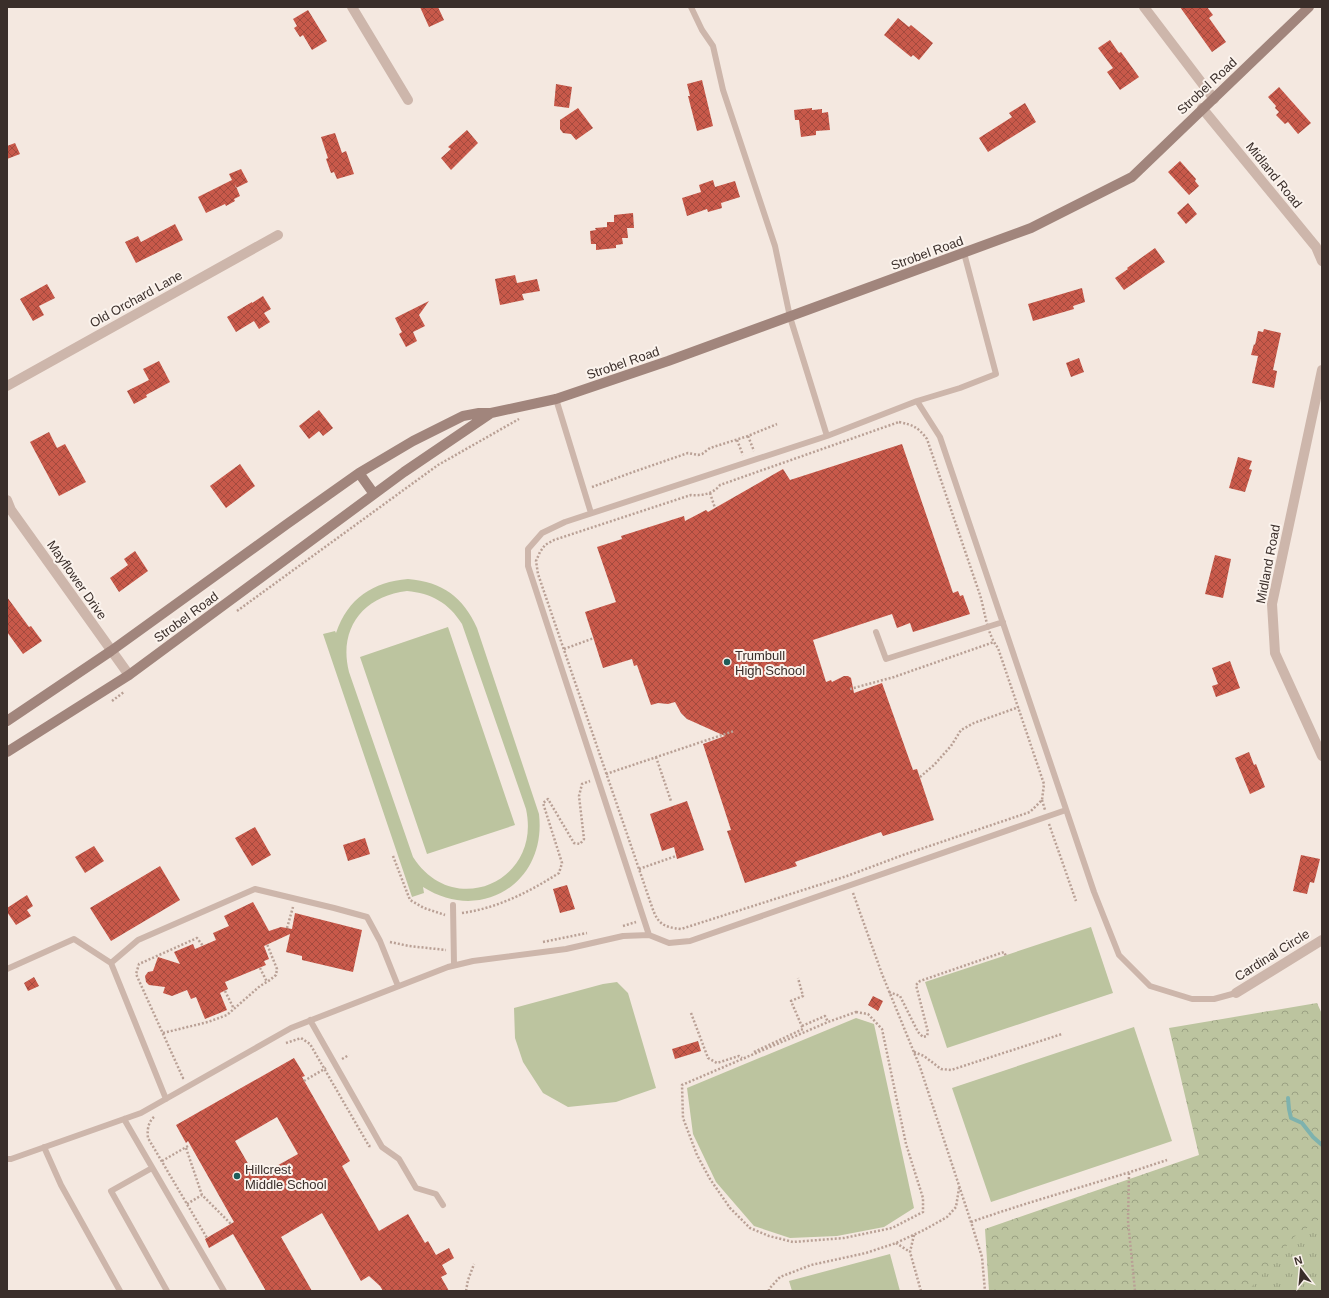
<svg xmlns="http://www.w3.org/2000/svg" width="1329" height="1298" viewBox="0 0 1329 1298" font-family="Helvetica,sans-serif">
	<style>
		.forest { fill: url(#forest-crowns) }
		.park { fill: url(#park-tufts) }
		.pitch { fill: #bcc49f; fill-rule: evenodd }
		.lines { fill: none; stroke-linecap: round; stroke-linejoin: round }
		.stream { stroke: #7eb2ae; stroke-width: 4 }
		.building { fill: url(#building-cross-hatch); fill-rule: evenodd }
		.path { stroke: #b9a095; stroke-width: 2.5; stroke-dasharray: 2 2; stroke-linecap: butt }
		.lane { stroke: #cdb6ab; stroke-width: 6 }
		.street { stroke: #cdb6ab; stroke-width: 10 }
		.secondary { stroke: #a1857c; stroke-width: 10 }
		.poi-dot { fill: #1e5d5a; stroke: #fbf3ed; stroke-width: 1.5 }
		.labels { text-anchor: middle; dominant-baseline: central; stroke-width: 4; stroke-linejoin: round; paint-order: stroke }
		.street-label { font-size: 13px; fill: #3a2e2a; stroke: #fbf3ed }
		.poi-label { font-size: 13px; fill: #3a2e2a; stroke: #fbf3ed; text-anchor: start }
	</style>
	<defs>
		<pattern id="forest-crowns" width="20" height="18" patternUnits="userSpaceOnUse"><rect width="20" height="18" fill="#bcc49f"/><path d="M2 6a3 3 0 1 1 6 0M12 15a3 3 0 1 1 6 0" fill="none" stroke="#9aa082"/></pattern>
		<pattern id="park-tufts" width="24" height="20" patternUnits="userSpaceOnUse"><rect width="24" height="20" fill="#bcc49f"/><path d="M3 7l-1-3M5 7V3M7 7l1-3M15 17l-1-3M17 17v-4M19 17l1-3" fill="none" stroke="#9aa082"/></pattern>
		<pattern id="building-cross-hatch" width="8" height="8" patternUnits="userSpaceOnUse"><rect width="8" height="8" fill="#c8594a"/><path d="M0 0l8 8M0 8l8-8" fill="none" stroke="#a34a3e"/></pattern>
	</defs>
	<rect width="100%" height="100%" fill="#f4e8e0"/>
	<path class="forest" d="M 1317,1003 L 1322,1014 L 1322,1291 L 989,1291 L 985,1229 L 1199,1155 L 1169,1028 Z"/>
	<path class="park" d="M 1322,1217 L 1322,1291 L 1248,1291 L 1294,1237 Z"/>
	<path class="pitch" d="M 408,579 C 443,582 463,597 477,628 L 539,814 C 547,883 481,924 423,887 L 424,893 L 412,897 L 323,634 L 335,631 L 336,633 C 348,598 373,582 408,579 ZM 407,591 C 431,593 449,603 462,624 L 526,809 C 542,882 453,920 413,857 L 349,672 C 338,629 363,596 407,591 Z
		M 448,627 L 515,825 L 427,854 L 360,657 Z
		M 1091,927 L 1113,993 L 947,1048 L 925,982 Z
		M 617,982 L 628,993 L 656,1088 L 616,1102 L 568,1107 L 543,1093 L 523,1062 L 515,1038 L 514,1008 L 603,984 Z
		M 856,1018 L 874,1024 L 914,1208 L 884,1227 L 837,1236 L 790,1238 L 754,1226 L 716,1182 L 693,1134 L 687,1088 Z
		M 1134,1027 L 1172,1141 L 991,1202 L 952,1088 Z
		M 890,1254 L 900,1291 L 792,1291 L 789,1281 Z"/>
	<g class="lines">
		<path class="stream" d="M 1288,1098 L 1289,1109 L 1291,1118 L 1302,1123 L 1313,1137 L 1322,1145"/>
	</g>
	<path class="building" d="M 420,7 L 438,7 L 444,20 L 429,27 Z
		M 1180,7 L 1207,7 L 1213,15 L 1209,18 L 1226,42 L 1212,52 Z
		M 308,10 L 327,41 L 312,50 L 303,35 L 300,37 L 294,28 L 297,26 L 293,19 Z
		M 898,18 L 909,27 L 911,25 L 933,43 L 919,60 L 913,55 L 911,57 L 884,35 Z
		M 1110,40 L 1119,53 L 1121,52 L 1139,77 L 1120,90 L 1107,72 L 1113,68 L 1098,48 Z
		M 702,80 L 713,126 L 697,131 L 688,96 L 690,96 L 687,84 Z
		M 556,84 L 572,87 L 569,108 L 554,106 Z
		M 1279,87 L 1311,123 L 1298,134 L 1288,122 L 1285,124 L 1276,115 L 1279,112 L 1275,108 L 1276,106 L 1268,97 Z
		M 1025,103 L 1036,122 L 988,152 L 979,138 L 1012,117 L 1009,113 Z
		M 578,108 L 593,128 L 576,140 L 571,134 L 563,133 L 560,129 L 560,120 Z
		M 812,108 L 812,110 L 822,109 L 822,113 L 828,112 L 830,130 L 816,131 L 816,135 L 801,137 L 799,120 L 795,120 L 794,110 Z
		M 467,130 L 478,143 L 451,170 L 441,158 L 451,149 L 448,147 Z
		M 335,133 L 342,153 L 346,151 L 354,174 L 337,179 L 334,172 L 331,173 L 326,159 L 328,158 L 321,137 Z
		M 15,143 L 20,154 L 7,159 L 7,146 Z
		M 1180,161 L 1196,179 L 1195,181 L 1199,186 L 1189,195 L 1168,172 Z
		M 241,169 L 248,182 L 236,188 L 235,184 L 240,196 L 234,199 L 235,201 L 226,206 L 225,204 L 206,213 L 198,197 L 232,180 L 229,174 Z
		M 713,180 L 715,187 L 735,181 L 740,197 L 721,203 L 722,208 L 708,212 L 707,209 L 687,216 L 682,198 L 701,192 L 699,185 Z
		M 1188,203 L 1197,214 L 1186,224 L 1177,213 Z
		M 633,213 L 634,228 L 627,228 L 628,238 L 622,238 L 623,244 L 616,245 L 616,248 L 596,250 L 596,244 L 591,244 L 590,231 L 596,230 L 595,228 L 607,227 L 607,222 L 614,222 L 614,215 Z
		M 175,224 L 183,240 L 136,263 L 125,242 L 138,236 L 141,242 Z
		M 1155,248 L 1165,262 L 1124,290 L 1115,278 L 1128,269 L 1127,268 Z
		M 515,275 L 517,283 L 537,279 L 540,291 L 522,294 L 524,300 L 500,305 L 495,279 Z
		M 47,284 L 55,298 L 39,306 L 44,315 L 33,321 L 20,299 Z
		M 1082,288 L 1085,302 L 1073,306 L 1074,309 L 1033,321 L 1028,304 Z
		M 263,296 L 271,309 L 264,313 L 270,322 L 259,329 L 254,321 L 236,332 L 227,317 L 252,302 L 252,303 Z
		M 429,301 L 419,315 L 425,326 L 413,332 L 417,341 L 406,347 L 399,334 L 402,332 L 395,318 Z
		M 1264,329 L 1281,333 L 1273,370 L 1277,371 L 1274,388 L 1252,383 L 1258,356 L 1251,355 L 1254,344 L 1255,345 L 1258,331 L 1263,332 Z
		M 1079,358 L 1084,372 L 1071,377 L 1066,363 Z
		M 159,361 L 170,382 L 146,395 L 147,397 L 134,404 L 127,391 L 149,380 L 143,369 Z
		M 319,410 L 333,428 L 323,436 L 319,431 L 309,439 L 299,426 Z
		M 49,432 L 57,448 L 65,444 L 86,482 L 59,496 L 30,442 Z
		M 902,444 L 953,593 L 958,591 L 960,596 L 963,595 L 970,614 L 913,632 L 910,623 L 897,628 L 892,614 L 813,640 L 826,682 L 831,680 L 832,682 L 844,676 L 848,676 L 851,678 L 854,693 L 882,683 L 913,770 L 917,769 L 934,820 L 883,836 L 881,832 L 795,862 L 797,866 L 745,883 L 727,831 L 731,830 L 703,744 L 725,736 L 687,719 L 681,713 L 675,702 L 668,704 L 658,703 L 651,705 L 637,665 L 634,666 L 632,659 L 603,668 L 585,612 L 616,602 L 597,547 L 622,539 L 621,536 L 684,516 L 685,521 L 706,510 L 708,512 L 783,469 L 790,480 Z
		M 1238,457 L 1252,461 L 1249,469 L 1252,470 L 1245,492 L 1229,488 Z
		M 240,464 L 255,486 L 226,508 L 210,486 Z
		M 135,551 L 148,571 L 119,592 L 110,578 L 128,565 L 124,559 Z
		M 1215,555 L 1231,559 L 1223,598 L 1205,594 Z
		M 7,597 L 29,627 L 31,626 L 42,641 L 23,654 L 7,632 Z
		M 1230,661 L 1240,688 L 1216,697 L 1212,686 L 1218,684 L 1212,668 Z
		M 1249,752 L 1254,765 L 1256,764 L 1265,787 L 1250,794 L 1235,758 Z
		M 687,801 L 704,850 L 677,859 L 674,847 L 662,851 L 650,814 Z
		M 255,827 L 271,855 L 252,866 L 235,838 Z
		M 365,838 L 370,854 L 348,861 L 343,845 Z
		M 94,846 L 104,861 L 85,873 L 75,857 Z
		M 1301,855 L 1320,859 L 1314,883 L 1310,882 L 1307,894 L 1293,891 Z
		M 160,866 L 180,900 L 111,941 L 90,908 Z
		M 567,885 L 575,909 L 560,913 L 553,889 Z
		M 27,895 L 33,906 L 27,910 L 31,916 L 16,925 L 7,912 L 7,908 Z
		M 253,902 L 269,931 L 281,927 L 292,929 L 295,913 L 362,930 L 353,972 L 302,960 L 302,956 L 286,952 L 290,934 L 264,946 L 269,959 L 264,961 L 266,965 L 225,982 L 228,989 L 220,993 L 227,1010 L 205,1019 L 196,997 L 191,999 L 187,990 L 172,996 L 163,993 L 165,987 L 149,985 L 146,982 L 145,976 L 148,972 L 153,971 L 158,957 L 180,964 L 174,952 L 193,944 L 195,949 L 216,940 L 213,933 L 229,926 L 224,916 Z
		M 34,977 L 39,986 L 28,991 L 24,983 Z
		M 873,996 L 883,1001 L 878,1011 L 868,1005 Z
		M 698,1041 L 701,1051 L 675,1059 L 672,1049 Z
		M 294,1058 L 305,1076 L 302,1077 L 350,1161 L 342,1166 L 379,1231 L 408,1214 L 425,1243 L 428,1241 L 436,1255 L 449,1248 L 454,1258 L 442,1265 L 447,1274 L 441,1277 L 449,1291 L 383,1291 L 380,1286 L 369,1276 L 361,1281 L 322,1213 L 281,1237 L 312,1291 L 266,1291 L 233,1234 L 209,1248 L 205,1239 L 234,1222 L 188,1141 L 186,1143 L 176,1125 ZM 277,1117 L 298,1154 L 264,1173 L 262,1170 L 254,1174 L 235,1141 Z"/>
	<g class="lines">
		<path class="path" d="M 899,422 C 913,425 918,427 927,439 L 980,595 C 985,612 987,634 998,648 L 1044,784 L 1042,800 L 1030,812 L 903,855 L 847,876 L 681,929 C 663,927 658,924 652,907 L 538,574 L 536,561 L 540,552 L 545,545 L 554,540 L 691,495 C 702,496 713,494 720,485 Z
			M 748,436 L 754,451
			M 737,440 L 743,455
			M 592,487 L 636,471 L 688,453 L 698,455 L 702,454 L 710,448 L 748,436 L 777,424
			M 710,493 L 715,508
			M 237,611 L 438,465 L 519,419
			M 564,649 L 594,638
			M 850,689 L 894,677 L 994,642
			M 112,701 L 124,692
			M 656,757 L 671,801
			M 606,774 L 734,731
			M 920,777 L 934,765 L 951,746 L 961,730 L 974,723 L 1019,707
			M 1042,800 L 1045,810
			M 1049,824 L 1076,901
			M 393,856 L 410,900 L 424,908 L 445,915
			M 639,869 L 676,856
			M 853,893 L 882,974 L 920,1067 L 971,1222 L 982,1257 L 985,1291
			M 462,913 C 498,908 529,892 559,873 L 562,863 L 543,803 L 548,799 L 574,843 L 580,844 L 584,839 L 579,796 L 582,784 L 590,781
			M 623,926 L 636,922
			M 287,928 L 293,907
			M 390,942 L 409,946 L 446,950
			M 543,942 L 587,933
			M 260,968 L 267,982
			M 225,991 L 234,1009
			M 889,992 L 900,996 L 918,1032 L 923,1037 L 927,1036 L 928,1032 L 916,985 L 920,981 L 1004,952 L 1006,956
			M 856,1012 L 868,1014 L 882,1029 L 906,1144 L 923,1198 L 923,1212 L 892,1228 L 844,1238 L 793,1242 L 769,1236 L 750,1228 L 730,1208 L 710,1179 L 697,1155 L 683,1118 L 682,1085 L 828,1022 Z
			M 691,1013 L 708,1058 L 717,1063 L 739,1056 L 742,1058
			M 802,1026 L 825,1016 L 828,1022
			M 163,1033 L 208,1022 L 227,1015 L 260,986 L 270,980 L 276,975 L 277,969 L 267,944
			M 286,1043 L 301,1038 L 310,1044 L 369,1146 L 371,1146
			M 754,1052 L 803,1029 L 791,1001 L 803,996 L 798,978
			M 914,1052 L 924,1056 L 941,1069 L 951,1070 L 1062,1034
			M 342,1059 L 349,1055
			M 182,1078 L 183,1078 L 136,974 L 139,964 L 197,938 L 203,946
			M 304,1081 L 326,1068
			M 154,1117 C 148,1122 147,1131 148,1138 L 207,1238
			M 186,1148 L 202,1195 L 231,1224
			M 162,1161 L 188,1146
			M 1129,1173 L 1128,1221 L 1135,1291
			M 187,1204 L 202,1195
			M 971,1222 C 1036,1199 1102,1182 1167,1160
			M 914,1235 L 910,1252 L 921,1291
			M 896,1243 L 910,1252
			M 466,1291 L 468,1280 L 474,1264
			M 769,1291 L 769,1289 L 780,1277 L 811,1265 L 866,1253 L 896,1243 L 924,1230 L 947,1217 L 956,1207 L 959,1188"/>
		<path class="lane" d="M 691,7 L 702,30 L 713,46 L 723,90 L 775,246 L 790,317 L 827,436 L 917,401 L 940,437 L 1094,892 L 1119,955 L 1150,986 L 1192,999 L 1214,999 L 1236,993
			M 556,399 L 591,513
			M 917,401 L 960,388 L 996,374 L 964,253
			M 876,632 L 886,659 L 1003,622
			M 453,905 L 454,965
			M 649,935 L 528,566 L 528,549 L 542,533 L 565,522 L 827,436
			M 7,969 L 74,939 L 111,963
			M 310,1020 L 382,1147 L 399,1159 L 416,1188 L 436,1194 L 443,1205
			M 166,1099 L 111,963 L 138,940 L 255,889 L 334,908 L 367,917 L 380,941 L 398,986
			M 124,1119 L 224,1291
			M 44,1147 L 61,1185 L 120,1291
			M 7,1159 L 11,1159 L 141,1113 L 291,1028 L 448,967 L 473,961 L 566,949 L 623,936 L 649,935 L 669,943 L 690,941 L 1066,810
			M 152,1168 L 111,1191 L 167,1291"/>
		<path class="street" d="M 352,7 L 408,100
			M 1144,7 L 1214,99
			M 1202,108 L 1316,247 L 1322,261
			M 1322,370 L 1272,604 L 1275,653 L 1322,756
			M 7,386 L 278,235
			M 7,500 L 11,510 L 129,675
			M 1236,993 L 1322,940"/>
		<path class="secondary" d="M 359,473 L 374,494
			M 7,721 L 111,651 L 287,524 L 359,473 L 413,441 L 463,416 L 479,413 L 491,413 L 556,399 L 668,361 L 1031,228 L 1132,177 L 1309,7
			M 7,752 L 129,675 L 404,472 L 491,413"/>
	</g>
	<g class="poi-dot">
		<circle cx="727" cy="662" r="4"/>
		<circle cx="237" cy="1176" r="4"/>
	</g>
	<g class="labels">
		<g class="street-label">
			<text transform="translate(1207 86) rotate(-43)">Strobel Road</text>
			<text transform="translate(1274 175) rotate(51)">Midland Road</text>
			<text transform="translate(927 253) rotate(-20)">Strobel Road</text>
			<text transform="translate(136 299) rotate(-29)">Old Orchard Lane</text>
			<text transform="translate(623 363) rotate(-19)">Strobel Road</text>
			<text transform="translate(1268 564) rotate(-79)">Midland Road</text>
			<text transform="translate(77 580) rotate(55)">Mayflower Drive</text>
			<text transform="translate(186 617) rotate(-36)">Strobel Road</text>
			<text transform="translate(1272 955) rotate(-32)">Cardinal Circle</text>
		</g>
		<g class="poi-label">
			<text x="735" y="655">Trumbull<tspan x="735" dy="15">High School</tspan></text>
			<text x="245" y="1169">Hillcrest<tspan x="245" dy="15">Middle School</tspan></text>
		</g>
	</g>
	<rect width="1329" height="1298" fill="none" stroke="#3a2e2a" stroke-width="16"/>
	<g transform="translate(1301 1270) rotate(344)" stroke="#fbf3ed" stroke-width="3" paint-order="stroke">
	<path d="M0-3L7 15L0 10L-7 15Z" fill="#3a2e2a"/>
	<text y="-6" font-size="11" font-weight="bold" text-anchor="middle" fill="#3a2e2a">N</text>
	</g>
</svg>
